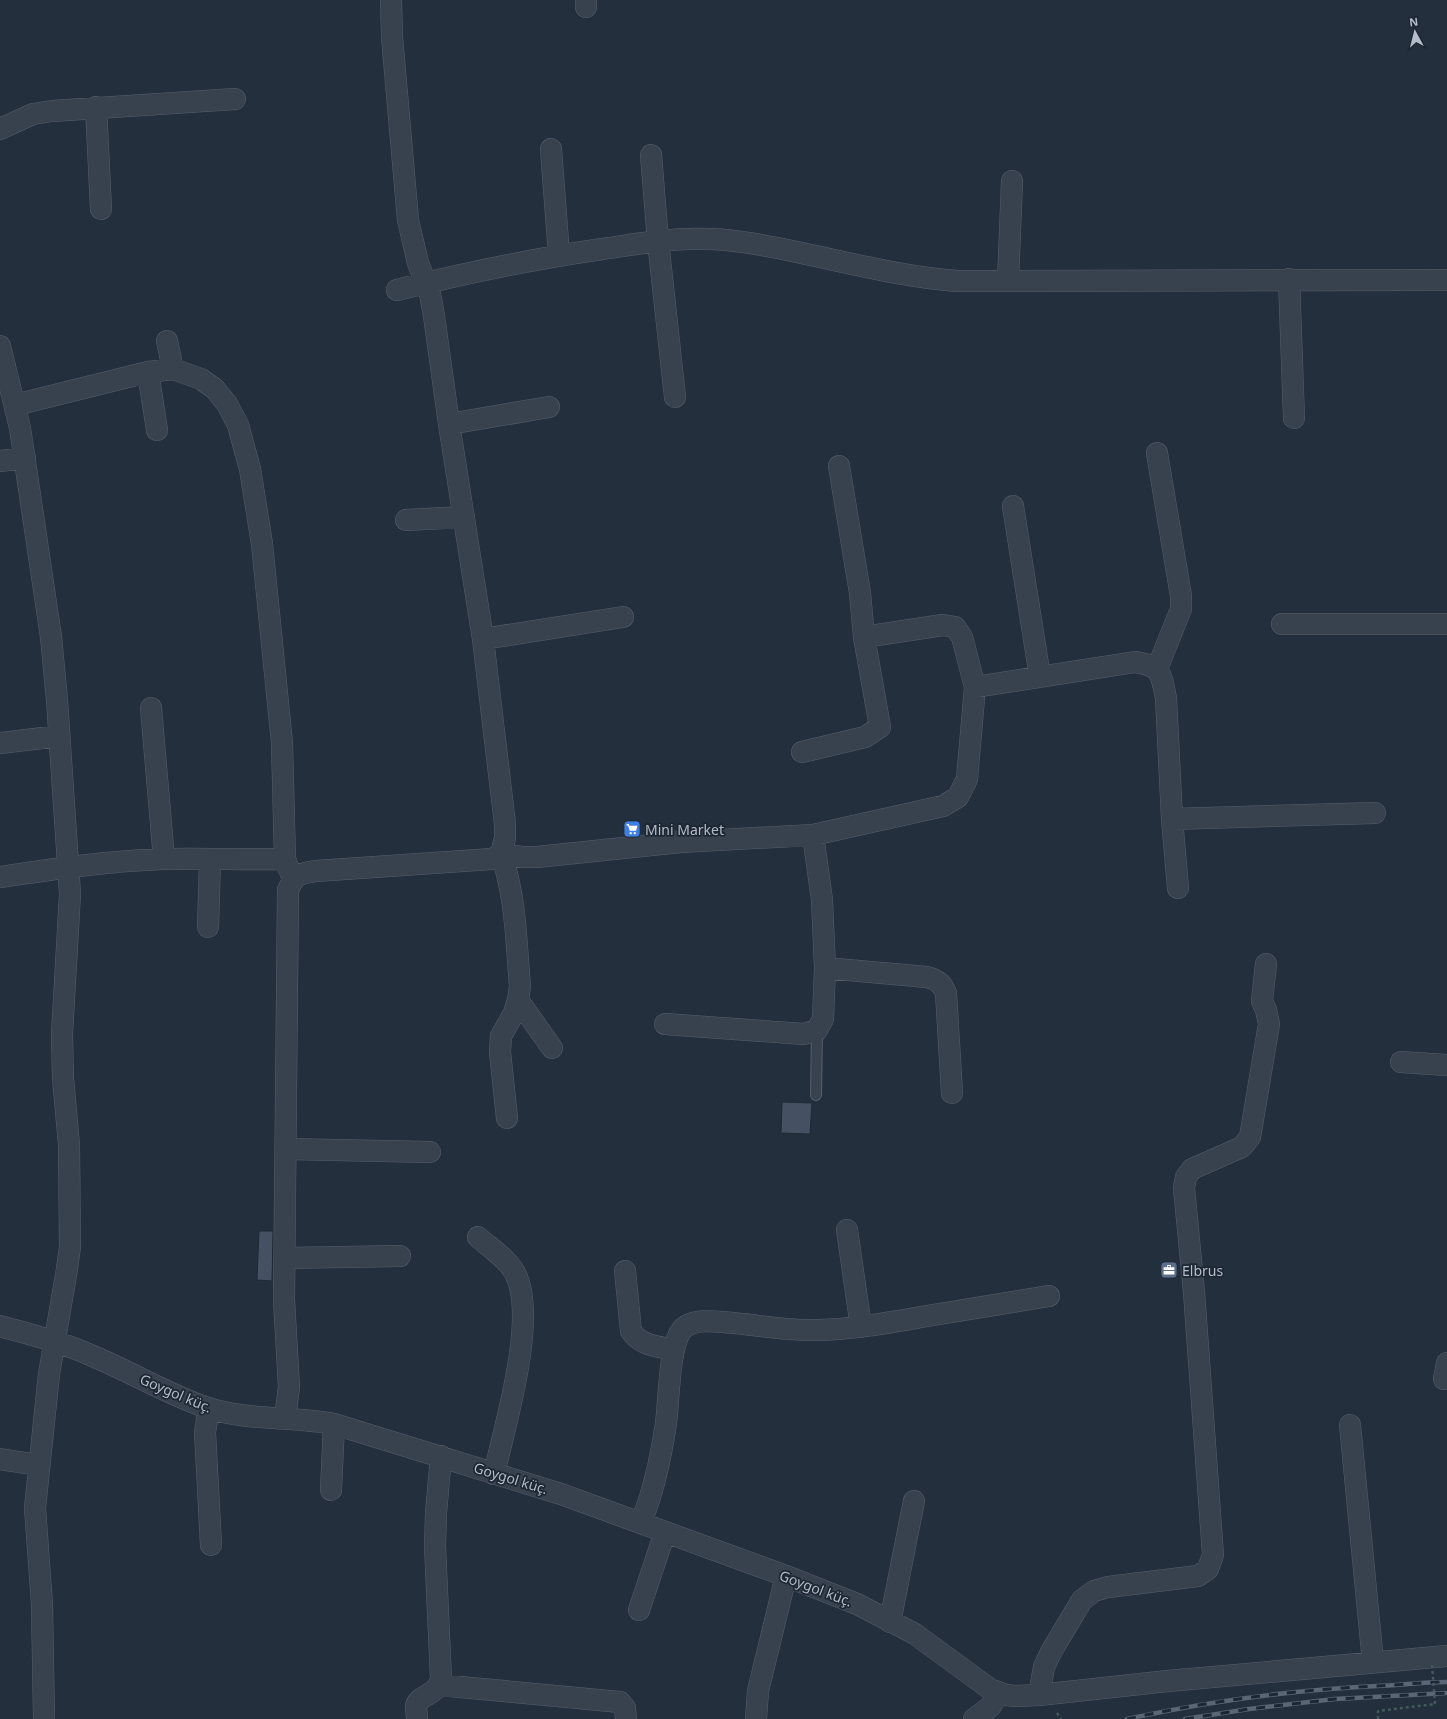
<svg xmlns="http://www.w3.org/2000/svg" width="1447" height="1719" viewBox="0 0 1447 1719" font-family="'Noto Sans',sans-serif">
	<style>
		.building { fill: #455162; stroke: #1f2835 }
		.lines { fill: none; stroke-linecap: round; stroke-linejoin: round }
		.service-casing { stroke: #565f6c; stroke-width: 12 }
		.minor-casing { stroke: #565f6c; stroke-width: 22 }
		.path { stroke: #44595c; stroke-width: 2.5; stroke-dasharray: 3 3; stroke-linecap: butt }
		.service { stroke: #38414e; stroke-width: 10 }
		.minor { stroke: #38414e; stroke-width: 21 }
		.rail-casing { stroke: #5a6575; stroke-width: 4.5 }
		.rail { stroke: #1d2633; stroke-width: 3; stroke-dasharray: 9; stroke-linecap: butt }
		.path-bridge { stroke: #44595c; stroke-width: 2.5; stroke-dasharray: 3 3; stroke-linecap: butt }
		.labels { text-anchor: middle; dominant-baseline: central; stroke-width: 3.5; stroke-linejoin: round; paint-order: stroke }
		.poi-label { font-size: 14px; fill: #b4bcc9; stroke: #1d2633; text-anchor: start }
		.street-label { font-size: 14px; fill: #b4bcc9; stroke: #1d2633 }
	</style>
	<rect width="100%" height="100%" fill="#242f3e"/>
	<path class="building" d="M 782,1102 L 812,1103 L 810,1134 L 781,1133 Z
		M 259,1231 L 273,1231 L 272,1281 L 257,1280 Z"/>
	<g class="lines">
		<g class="service-casing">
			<path id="service" d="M 816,1095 L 817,1030"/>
		</g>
		<g class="minor-casing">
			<path id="minor" d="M 586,0 L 586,7
				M 96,107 L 101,209
				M 0,129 L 33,114 L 52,111 L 235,99
				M 551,149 L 559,255
				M 651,155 L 658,241 L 675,397
				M 1289,279 L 1294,418
				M 1008,281 L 1012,181
				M 397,290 C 465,273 533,259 602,249 C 638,244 674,237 710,239 C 739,240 768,246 797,252 C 850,263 903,277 958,281 L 1447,280
				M 167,341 L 173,369
				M 0,346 L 20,428 L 51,637 L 57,700 L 70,894 L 62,1034 L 63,1078 L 69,1145 L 70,1247 L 66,1275 L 49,1374 L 35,1508 L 42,1604 L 44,1719
				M 148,372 L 157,430
				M 15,405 L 148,372 L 173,369 L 201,379 L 215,389 L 227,404 L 238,425 L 250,469 L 262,544 L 282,743 L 285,859 L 293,879
				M 449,424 L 549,407
				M 0,461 L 25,458
				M 1013,506 L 1040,677
				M 406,520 L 464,517
				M 1282,624 L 1447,624
				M 864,637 L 943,625 L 955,627 L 962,637 L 975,687
				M 483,639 L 623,617
				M 1157,669 L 1181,609 L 1181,596 L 1157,453
				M 151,708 L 164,859
				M 0,743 L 59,736
				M 802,752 L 865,737 L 880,727 L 864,637 L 860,593 L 839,466
				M 1172,819 L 1375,813
				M 813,835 L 822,900 L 825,968 L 927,977 C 937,980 942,983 946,993 L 952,1093
				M 0,877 C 54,869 108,861 163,859 C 203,858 244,860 285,859
				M 208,927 L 210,860
				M 518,1000 L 552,1048
				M 665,1024 L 804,1034 L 817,1030 L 823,1019 L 825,968
				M 1401,1062 L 1447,1065
				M 507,1118 L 500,1052 L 501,1036 L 514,1013 L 518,1000 L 520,986 C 516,942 516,896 501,854 L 522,857 L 537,857 L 681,842 L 813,835 L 943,806 L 958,797 L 967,779 L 975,687 L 1135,662 C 1162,666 1161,674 1166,698 L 1172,819 L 1178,888
				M 287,1149 L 430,1152
				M 847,1230 L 861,1327
				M 478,1237 C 490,1248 508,1259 515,1273 C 538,1317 505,1425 494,1474
				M 286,1258 L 400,1256
				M 625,1271 L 631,1331 C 641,1346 657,1346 674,1350
				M 0,1326 C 32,1335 65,1343 95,1357 C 133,1373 169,1395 208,1408 C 249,1421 292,1416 334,1424 L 561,1494 L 786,1576 L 857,1604 L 915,1634 L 990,1689 L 1006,1695 L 1015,1696 L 1039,1695 L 1168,1681 L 1447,1656
				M 1444,1379 L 1447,1363
				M 209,1408 L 205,1432 L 211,1545
				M 285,1418 L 289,1387 L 284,1300 L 288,890 C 295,874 299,874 316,871 L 492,859 L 501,854 L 505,838 L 505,824 L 483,639 L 449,424 L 434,316 L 430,294 L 418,263 L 408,220 L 392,37 L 391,0
				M 1350,1425 L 1373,1662
				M 0,1459 L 38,1465
				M 331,1490 L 334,1424
				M 641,1522 C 654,1491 661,1457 666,1423 C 669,1401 669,1348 681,1331 C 692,1315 727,1323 744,1324 C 769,1327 794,1331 819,1330 C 854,1329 887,1323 921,1317 C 964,1310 1007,1303 1049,1296
				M 639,1610 L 665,1532
				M 890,1622 L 914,1501
				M 439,1685 L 620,1702 L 625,1708 L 626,1719
				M 1039,1695 L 1044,1667 L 1051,1652 L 1082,1600 L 1094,1591 L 1108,1587 L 1198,1576 L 1208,1569 L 1213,1555 L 1194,1292 L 1184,1188 L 1186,1177 L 1192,1169 L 1242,1147 L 1250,1137 L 1269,1024 L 1266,1010 L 1262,1001 L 1266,964
				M 417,1719 C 417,1715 416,1710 416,1706 C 419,1694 437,1696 441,1679 L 435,1546 L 436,1513 L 441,1456
				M 756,1719 L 758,1691 L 786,1576
				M 974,1719 L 990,1707 L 999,1693"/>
		</g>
		<path class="path" d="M 1057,1713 L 1061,1719
			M 1378,1719 L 1378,1711 L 1435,1704"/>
		<use href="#service" class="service"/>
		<use href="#minor" class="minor"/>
		<g class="rail-casing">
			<path id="rail" d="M 1127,1719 C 1209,1701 1293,1690 1377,1686 C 1400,1685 1424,1682 1447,1682
				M 1185,1719 L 1249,1709 L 1335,1699 L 1447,1693"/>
		</g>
		<use href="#rail" class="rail"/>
		<path class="path-bridge" d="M 1432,1665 L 1435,1704"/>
	</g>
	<defs>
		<g id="supermarket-square" transform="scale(0.9)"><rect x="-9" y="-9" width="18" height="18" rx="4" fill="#3f7fe0" stroke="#1d2633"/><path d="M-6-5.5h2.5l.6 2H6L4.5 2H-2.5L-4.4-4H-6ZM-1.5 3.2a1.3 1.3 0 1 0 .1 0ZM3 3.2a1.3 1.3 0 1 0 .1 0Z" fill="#fff"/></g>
		<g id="office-square" transform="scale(0.9)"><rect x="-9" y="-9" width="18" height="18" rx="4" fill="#5c6f8a" stroke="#1d2633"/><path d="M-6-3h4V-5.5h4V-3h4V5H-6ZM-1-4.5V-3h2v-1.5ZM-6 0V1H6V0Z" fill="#fff"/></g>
	</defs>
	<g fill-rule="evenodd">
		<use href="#supermarket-square" x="632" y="829"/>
		<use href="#office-square" x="1169" y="1270"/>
	</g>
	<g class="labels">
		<g class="poi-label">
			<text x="645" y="829">Mini Market</text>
			<text x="1182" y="1270">Elbrus</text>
		</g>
		<g class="street-label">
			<text transform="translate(176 1393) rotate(23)">Goygol küç.</text>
			<text transform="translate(511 1478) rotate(17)">Goygol küç.</text>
			<text transform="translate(816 1588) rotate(21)">Goygol küç.</text>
		</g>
	</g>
	<g transform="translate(1415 32) rotate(353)" stroke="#1d2633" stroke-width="3" paint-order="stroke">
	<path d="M0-3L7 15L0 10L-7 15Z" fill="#b4bcc9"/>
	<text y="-6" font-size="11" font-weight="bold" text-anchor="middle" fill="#b4bcc9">N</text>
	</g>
</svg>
